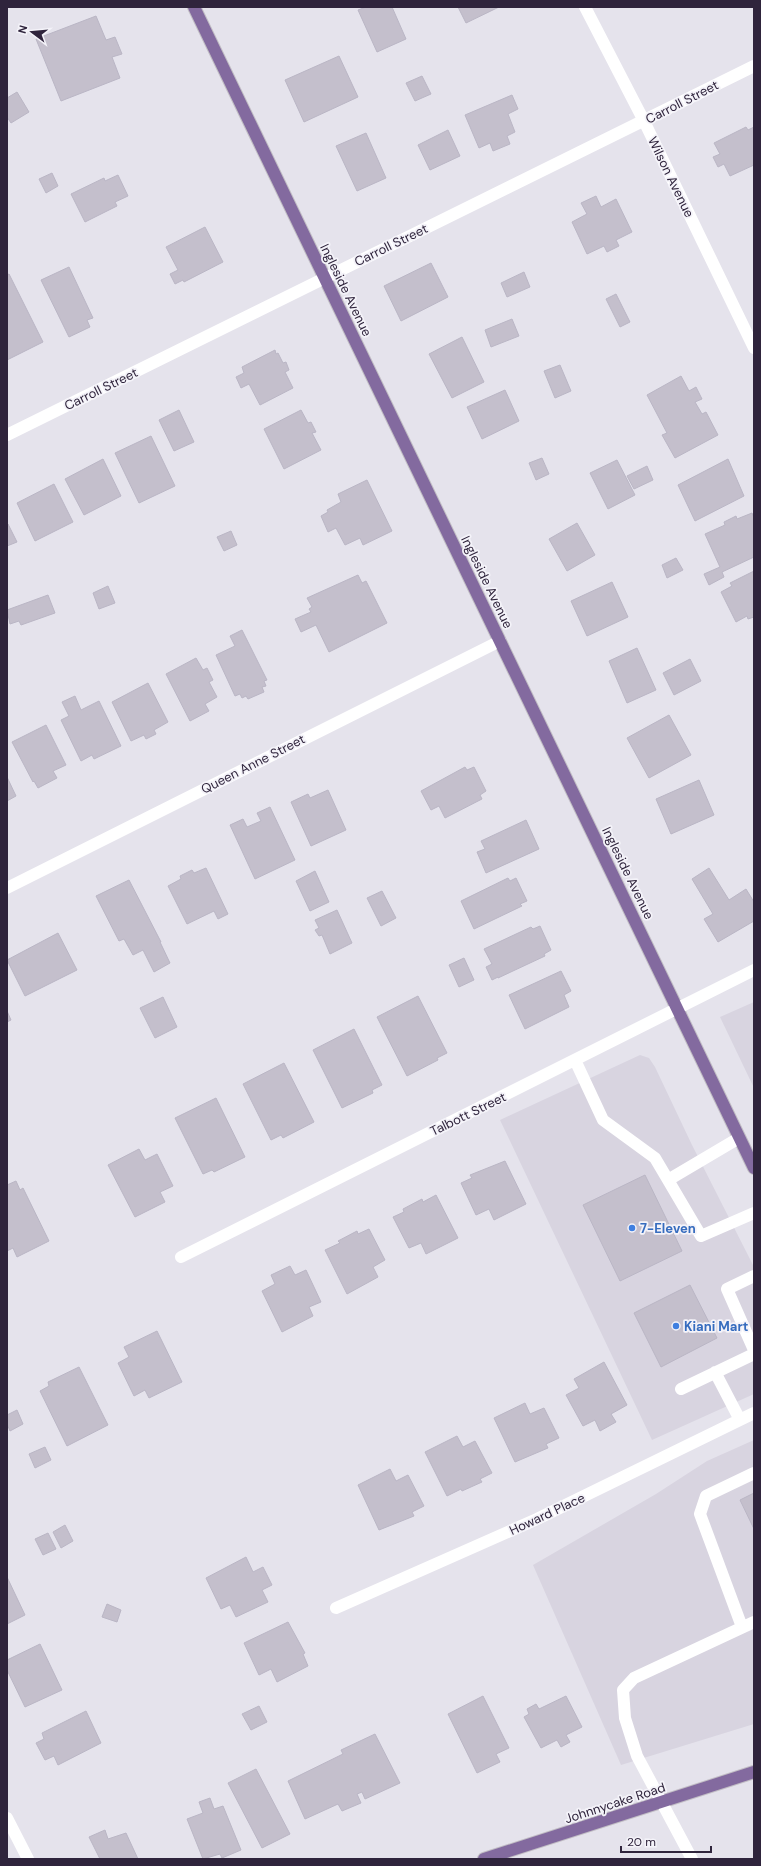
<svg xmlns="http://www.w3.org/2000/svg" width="761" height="1866" viewBox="0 0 761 1866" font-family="'DM Sans',sans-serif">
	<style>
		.built { fill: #d8d4e0 }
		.building { fill: #c4bfcc; stroke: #bab6c5 }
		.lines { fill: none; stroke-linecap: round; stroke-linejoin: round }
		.major-casing { stroke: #c1bdc4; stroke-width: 14 }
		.minor { stroke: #fff; stroke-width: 12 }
		.major { stroke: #836a9f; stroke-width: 12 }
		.shop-dot { fill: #3f7fe0; stroke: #f4f3f9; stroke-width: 1.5 }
		.labels { text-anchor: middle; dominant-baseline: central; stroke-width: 3.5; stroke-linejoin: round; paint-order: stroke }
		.street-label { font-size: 13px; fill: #2f243c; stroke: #f4f3f9 }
		.shop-label { font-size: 13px; font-weight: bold; fill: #366cbe; stroke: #f4f3f9; text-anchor: start }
	</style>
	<rect width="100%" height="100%" fill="#e5e3ec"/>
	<path class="built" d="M 754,1002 L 754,1088 L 720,1017 Z
		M 640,1055 L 649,1058 L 655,1067 L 692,1145 L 754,1267 L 754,1394 L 652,1440 L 500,1120 Z
		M 754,1440 L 754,1724 L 621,1765 L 533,1565 L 656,1494 L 707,1461 Z"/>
	<path class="building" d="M 366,7 L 392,7 L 406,39 L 377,52 L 358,10 Z
		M 458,7 L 499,7 L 466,23 Z
		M 96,16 L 106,40 L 115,37 L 122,54 L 112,57 L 120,78 L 61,101 L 36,39 Z
		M 339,56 L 358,97 L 304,122 L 285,80 Z
		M 422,76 L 431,94 L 415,101 L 406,83 Z
		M 17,92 L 29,112 L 11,123 L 7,117 L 7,98 Z
		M 512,95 L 518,109 L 508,114 L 515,132 L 507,136 L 510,144 L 493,151 L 490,143 L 479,148 L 465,115 Z
		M 746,127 L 748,130 L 754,127 L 754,165 L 730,176 L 724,164 L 718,167 L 713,157 L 720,154 L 714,143 Z
		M 448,130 L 460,156 L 430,170 L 418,145 Z
		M 366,133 L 386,178 L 357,191 L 336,146 Z
		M 52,173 L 58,186 L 46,193 L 39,179 Z
		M 118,175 L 128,196 L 115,202 L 117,206 L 85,222 L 71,194 L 104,178 L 105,181 Z
		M 596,196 L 601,207 L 616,199 L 632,232 L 616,240 L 619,246 L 607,252 L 604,246 L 587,254 L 572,222 L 587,214 L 581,203 Z
		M 205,227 L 223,262 L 184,282 L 183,280 L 175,284 L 170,274 L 178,270 L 166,247 Z
		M 431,263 L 448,297 L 401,321 L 384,286 Z
		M 69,267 L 93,318 L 87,320 L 90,327 L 69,337 L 41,280 Z
		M 524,272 L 530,287 L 507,297 L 501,283 Z
		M 9,274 L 43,342 L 7,360 L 7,275 Z
		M 616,294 L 630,322 L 620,327 L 606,299 Z
		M 512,319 L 519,336 L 491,347 L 485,330 Z
		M 462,337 L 484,382 L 452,398 L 429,354 Z
		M 275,350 L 276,354 L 278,353 L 283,363 L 286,362 L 289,370 L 285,372 L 293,388 L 260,405 L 249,384 L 241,388 L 236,377 L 244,373 L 242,367 Z
		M 560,365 L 571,391 L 555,398 L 544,371 Z
		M 681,376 L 689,391 L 696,387 L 702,399 L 695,402 L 702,414 L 706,412 L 718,435 L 675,458 L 662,435 L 667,433 L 647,395 Z
		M 505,390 L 519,421 L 482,439 L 467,407 Z
		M 179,410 L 194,442 L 174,451 L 159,420 Z
		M 301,410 L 308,423 L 311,422 L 316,432 L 312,433 L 321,450 L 284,469 L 264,429 Z
		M 151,436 L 175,486 L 139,503 L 115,453 Z
		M 542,458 L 549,474 L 536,480 L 529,463 Z
		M 103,459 L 121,496 L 84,515 L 65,479 Z
		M 728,459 L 744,496 L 695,521 L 678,485 Z
		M 617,460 L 635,495 L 608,509 L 590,473 Z
		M 647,466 L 653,480 L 634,489 L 627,476 Z
		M 367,480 L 392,531 L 363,545 L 360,538 L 345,545 L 336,528 L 328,532 L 321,516 L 328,512 L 327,510 L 341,502 L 338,494 Z
		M 54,484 L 73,522 L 35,541 L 17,503 Z
		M 752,513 L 754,518 L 754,557 L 722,572 L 724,577 L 709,585 L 704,574 L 720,567 L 705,534 L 725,525 L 724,522 L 736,516 L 737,519 Z
		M 577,523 L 595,555 L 567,571 L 549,539 Z
		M 8,524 L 17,542 L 7,546 L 7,525 Z
		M 231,531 L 237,545 L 224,551 L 217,537 Z
		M 676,558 L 683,570 L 667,578 L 662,565 Z
		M 754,571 L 754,617 L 748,619 L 747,616 L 736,622 L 721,592 L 732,586 L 730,583 Z
		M 358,575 L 362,583 L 366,581 L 387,623 L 329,652 L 316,625 L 301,632 L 295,619 L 311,612 L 309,609 L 312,607 L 307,598 Z
		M 612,582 L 628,617 L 587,636 L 571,601 Z
		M 108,586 L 115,603 L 99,609 L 93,593 Z
		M 48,595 L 55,613 L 21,625 L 19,621 L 10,624 L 7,610 Z
		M 242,630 L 267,680 L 264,681 L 266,686 L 262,687 L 264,692 L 248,699 L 246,696 L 242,698 L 240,694 L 235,696 L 216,655 L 235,646 L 230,636 Z
		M 637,648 L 656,690 L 627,703 L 609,661 Z
		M 196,658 L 203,670 L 207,668 L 213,680 L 209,682 L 217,697 L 205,704 L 209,711 L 190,721 L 166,674 Z
		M 690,659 L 701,681 L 674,695 L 663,673 Z
		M 148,683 L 168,722 L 154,730 L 156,734 L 146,739 L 144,735 L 131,741 L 112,702 Z
		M 75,696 L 81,710 L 99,701 L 121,746 L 94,759 L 92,755 L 81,761 L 61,720 L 69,716 L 62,702 Z
		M 669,715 L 691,755 L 649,778 L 627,738 Z
		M 46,725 L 66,765 L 53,771 L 57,778 L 38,788 L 34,781 L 33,782 L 12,742 Z
		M 465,767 L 467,770 L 474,767 L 486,791 L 480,795 L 482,799 L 445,818 L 439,806 L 431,810 L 421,791 Z
		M 7,777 L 16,796 L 7,801 Z
		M 699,780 L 714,815 L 671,834 L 656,799 Z
		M 328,790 L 346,830 L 311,846 L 291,802 L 308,794 L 310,798 Z
		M 270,807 L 295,860 L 255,879 L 230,825 L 243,819 L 247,827 L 261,821 L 257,813 Z
		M 526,820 L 539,849 L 486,873 L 477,852 L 485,849 L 481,841 Z
		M 206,868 L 228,914 L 218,919 L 214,911 L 187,924 L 168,886 L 181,879 L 180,876 L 192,870 L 194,873 Z
		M 709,868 L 729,900 L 746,889 L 754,902 L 754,921 L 718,942 L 704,919 L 713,914 L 692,879 Z
		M 315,871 L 329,902 L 310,911 L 296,881 Z
		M 508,878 L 510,881 L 516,878 L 527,901 L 520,904 L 522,906 L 474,929 L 461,901 Z
		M 129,880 L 161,942 L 160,942 L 170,963 L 154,972 L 143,950 L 133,955 L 124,939 L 119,941 L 96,896 Z
		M 382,891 L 396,918 L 381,926 L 367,898 Z
		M 337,910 L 352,943 L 330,954 L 322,935 L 319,936 L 315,930 L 319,928 L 315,920 Z
		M 540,926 L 551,950 L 544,954 L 545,956 L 498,978 L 498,977 L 492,980 L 486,967 L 492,964 L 484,949 L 531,927 L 533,929 Z
		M 58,933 L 77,970 L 25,996 L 7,960 Z
		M 464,958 L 474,980 L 459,987 L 449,965 Z
		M 561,971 L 571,991 L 564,995 L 569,1007 L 525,1029 L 509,995 Z
		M 418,996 L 447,1053 L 437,1058 L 438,1060 L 407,1076 L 377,1017 Z
		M 163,997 L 177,1027 L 155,1038 L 140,1008 Z
		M 7,1011 L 11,1020 L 7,1022 Z
		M 354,1029 L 382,1085 L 372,1090 L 373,1093 L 342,1108 L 313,1050 Z
		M 284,1063 L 314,1122 L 283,1138 L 281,1135 L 271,1140 L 243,1084 Z
		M 216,1098 L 245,1157 L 214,1172 L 212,1170 L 203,1174 L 175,1118 Z
		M 139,1149 L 145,1160 L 157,1154 L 173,1186 L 160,1192 L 165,1202 L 135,1217 L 108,1165 Z
		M 505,1161 L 526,1204 L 494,1220 L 489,1209 L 476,1215 L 461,1183 L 472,1178 L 470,1175 Z
		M 645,1175 L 682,1251 L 620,1281 L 583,1205 Z
		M 16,1181 L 20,1190 L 23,1188 L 49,1241 L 17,1257 L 13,1248 L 7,1251 L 7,1185 Z
		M 436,1195 L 458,1238 L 426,1254 L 421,1243 L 409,1248 L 393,1217 L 404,1212 L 403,1209 L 422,1199 L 423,1202 Z
		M 369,1229 L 385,1260 L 373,1267 L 378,1277 L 347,1294 L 325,1250 L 340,1243 L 338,1241 L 357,1231 L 358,1234 Z
		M 290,1266 L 295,1275 L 306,1270 L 321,1302 L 309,1307 L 313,1316 L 282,1332 L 262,1291 L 275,1284 L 271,1275 Z
		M 690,1285 L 717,1338 L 661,1367 L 634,1313 Z
		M 157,1331 L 182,1382 L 149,1398 L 145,1390 L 134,1396 L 118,1363 L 129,1357 L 124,1347 Z
		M 604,1362 L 627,1405 L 611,1414 L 616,1422 L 600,1431 L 595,1420 L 583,1426 L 566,1395 L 579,1388 L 574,1379 Z
		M 79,1367 L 108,1425 L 67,1446 L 40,1391 L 49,1386 L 48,1382 Z
		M 525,1403 L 530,1414 L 544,1408 L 559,1438 L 546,1444 L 548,1448 L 515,1462 L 494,1418 Z
		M 17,1410 L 23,1424 L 10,1431 L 7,1424 L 7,1415 Z
		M 457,1436 L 463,1447 L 475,1441 L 492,1473 L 480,1479 L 482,1482 L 462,1491 L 461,1489 L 447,1496 L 425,1452 Z
		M 45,1447 L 51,1460 L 35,1468 L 29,1454 Z
		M 390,1469 L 396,1481 L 408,1475 L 424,1506 L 412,1512 L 414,1516 L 379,1530 L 358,1485 Z
		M 754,1493 L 754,1529 L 740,1500 Z
		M 65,1525 L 73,1541 L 61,1548 L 53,1532 Z
		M 48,1533 L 56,1549 L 43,1555 L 35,1539 Z
		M 246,1557 L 253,1572 L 263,1567 L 272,1585 L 262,1590 L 268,1602 L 236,1617 L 230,1605 L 221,1609 L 206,1578 Z
		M 7,1577 L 25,1615 L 7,1624 Z
		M 107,1604 L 121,1610 L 117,1622 L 102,1617 Z
		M 288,1622 L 305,1653 L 303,1654 L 308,1666 L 277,1682 L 271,1669 L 259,1675 L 244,1643 Z
		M 40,1644 L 62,1690 L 25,1707 L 7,1670 L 7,1660 Z
		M 483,1696 L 509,1748 L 496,1754 L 500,1762 L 477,1773 L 448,1714 Z
		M 566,1696 L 582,1727 L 566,1735 L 570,1742 L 561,1747 L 557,1740 L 541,1748 L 524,1717 L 529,1714 L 527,1709 L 536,1704 L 539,1709 Z
		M 259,1706 L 267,1722 L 251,1730 L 242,1714 Z
		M 86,1711 L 101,1743 L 58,1765 L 54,1756 L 45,1760 L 36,1743 L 44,1739 L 42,1733 Z
		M 375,1734 L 400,1783 L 365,1799 L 362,1792 L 357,1794 L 361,1803 L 342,1811 L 338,1804 L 305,1819 L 288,1781 L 343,1754 L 341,1750 Z
		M 256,1769 L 290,1834 L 262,1848 L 228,1783 Z
		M 210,1798 L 214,1809 L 223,1806 L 241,1850 L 222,1858 L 220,1854 L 203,1859 L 187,1819 L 203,1813 L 199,1802 Z
		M 105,1830 L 108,1839 L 126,1833 L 138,1859 L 100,1859 L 89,1837 Z"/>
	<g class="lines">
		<g class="major-casing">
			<path id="major" d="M 194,7 L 754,1168
				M 484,1859 L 754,1772"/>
		</g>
		<path class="minor" d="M 585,7 L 644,121 L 754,348
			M 7,435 L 754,66
			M 7,888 L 500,641
			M 575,1060 L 603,1120 L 655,1158 L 668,1180
			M 739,1138 L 668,1180 L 701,1236 L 754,1213
			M 181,1257 L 754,970
			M 754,1276 L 727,1289 L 754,1350
			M 715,1372 L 740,1420
			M 681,1389 L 754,1354
			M 336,1608 L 537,1519 L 754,1413
			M 742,1627 L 700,1514 L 706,1496 L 754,1473
			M 7,1818 L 28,1859
			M 692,1859 L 637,1756 L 625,1718 L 623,1690 L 634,1678 L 754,1622"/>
		<use href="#major" class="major"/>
	</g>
	<g class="shop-dot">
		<circle cx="632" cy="1228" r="4"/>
		<circle cx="676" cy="1326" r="4"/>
	</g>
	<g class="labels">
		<g class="street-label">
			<text transform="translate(682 102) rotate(-27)">Carroll Street</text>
			<text transform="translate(671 177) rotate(64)">Wilson Avenue</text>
			<text transform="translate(391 245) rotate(-26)">Carroll Street</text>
			<text transform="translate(346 290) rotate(64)">Ingleside Avenue</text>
			<text transform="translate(101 389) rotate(-26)">Carroll Street</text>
			<text transform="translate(487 582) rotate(64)">Ingleside Avenue</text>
			<text transform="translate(253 764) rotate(-27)">Queen Anne Street</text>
			<text transform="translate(628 873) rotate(64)">Ingleside Avenue</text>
			<text transform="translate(468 1114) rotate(-26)">Talbott Street</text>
			<text transform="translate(547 1514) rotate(-25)">Howard Place</text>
			<text transform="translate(615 1803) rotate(-18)">Johnnycake Road</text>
		</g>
		<g class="shop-label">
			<text x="640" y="1228">7-Eleven</text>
			<text x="684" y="1326">Kiani Mart</text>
		</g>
	</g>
	<rect width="761" height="1866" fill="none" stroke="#2f243c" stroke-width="16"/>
	<g transform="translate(32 32) rotate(286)" stroke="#f4f3f9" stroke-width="3" paint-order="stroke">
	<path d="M0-3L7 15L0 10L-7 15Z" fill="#2f243c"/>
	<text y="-6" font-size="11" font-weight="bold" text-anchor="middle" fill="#2f243c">N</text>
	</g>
	<path d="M621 1846v6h90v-6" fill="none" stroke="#2f243c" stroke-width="2"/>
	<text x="627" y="1846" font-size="12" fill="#2f243c" stroke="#f4f3f9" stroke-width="3" paint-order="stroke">20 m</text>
</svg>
